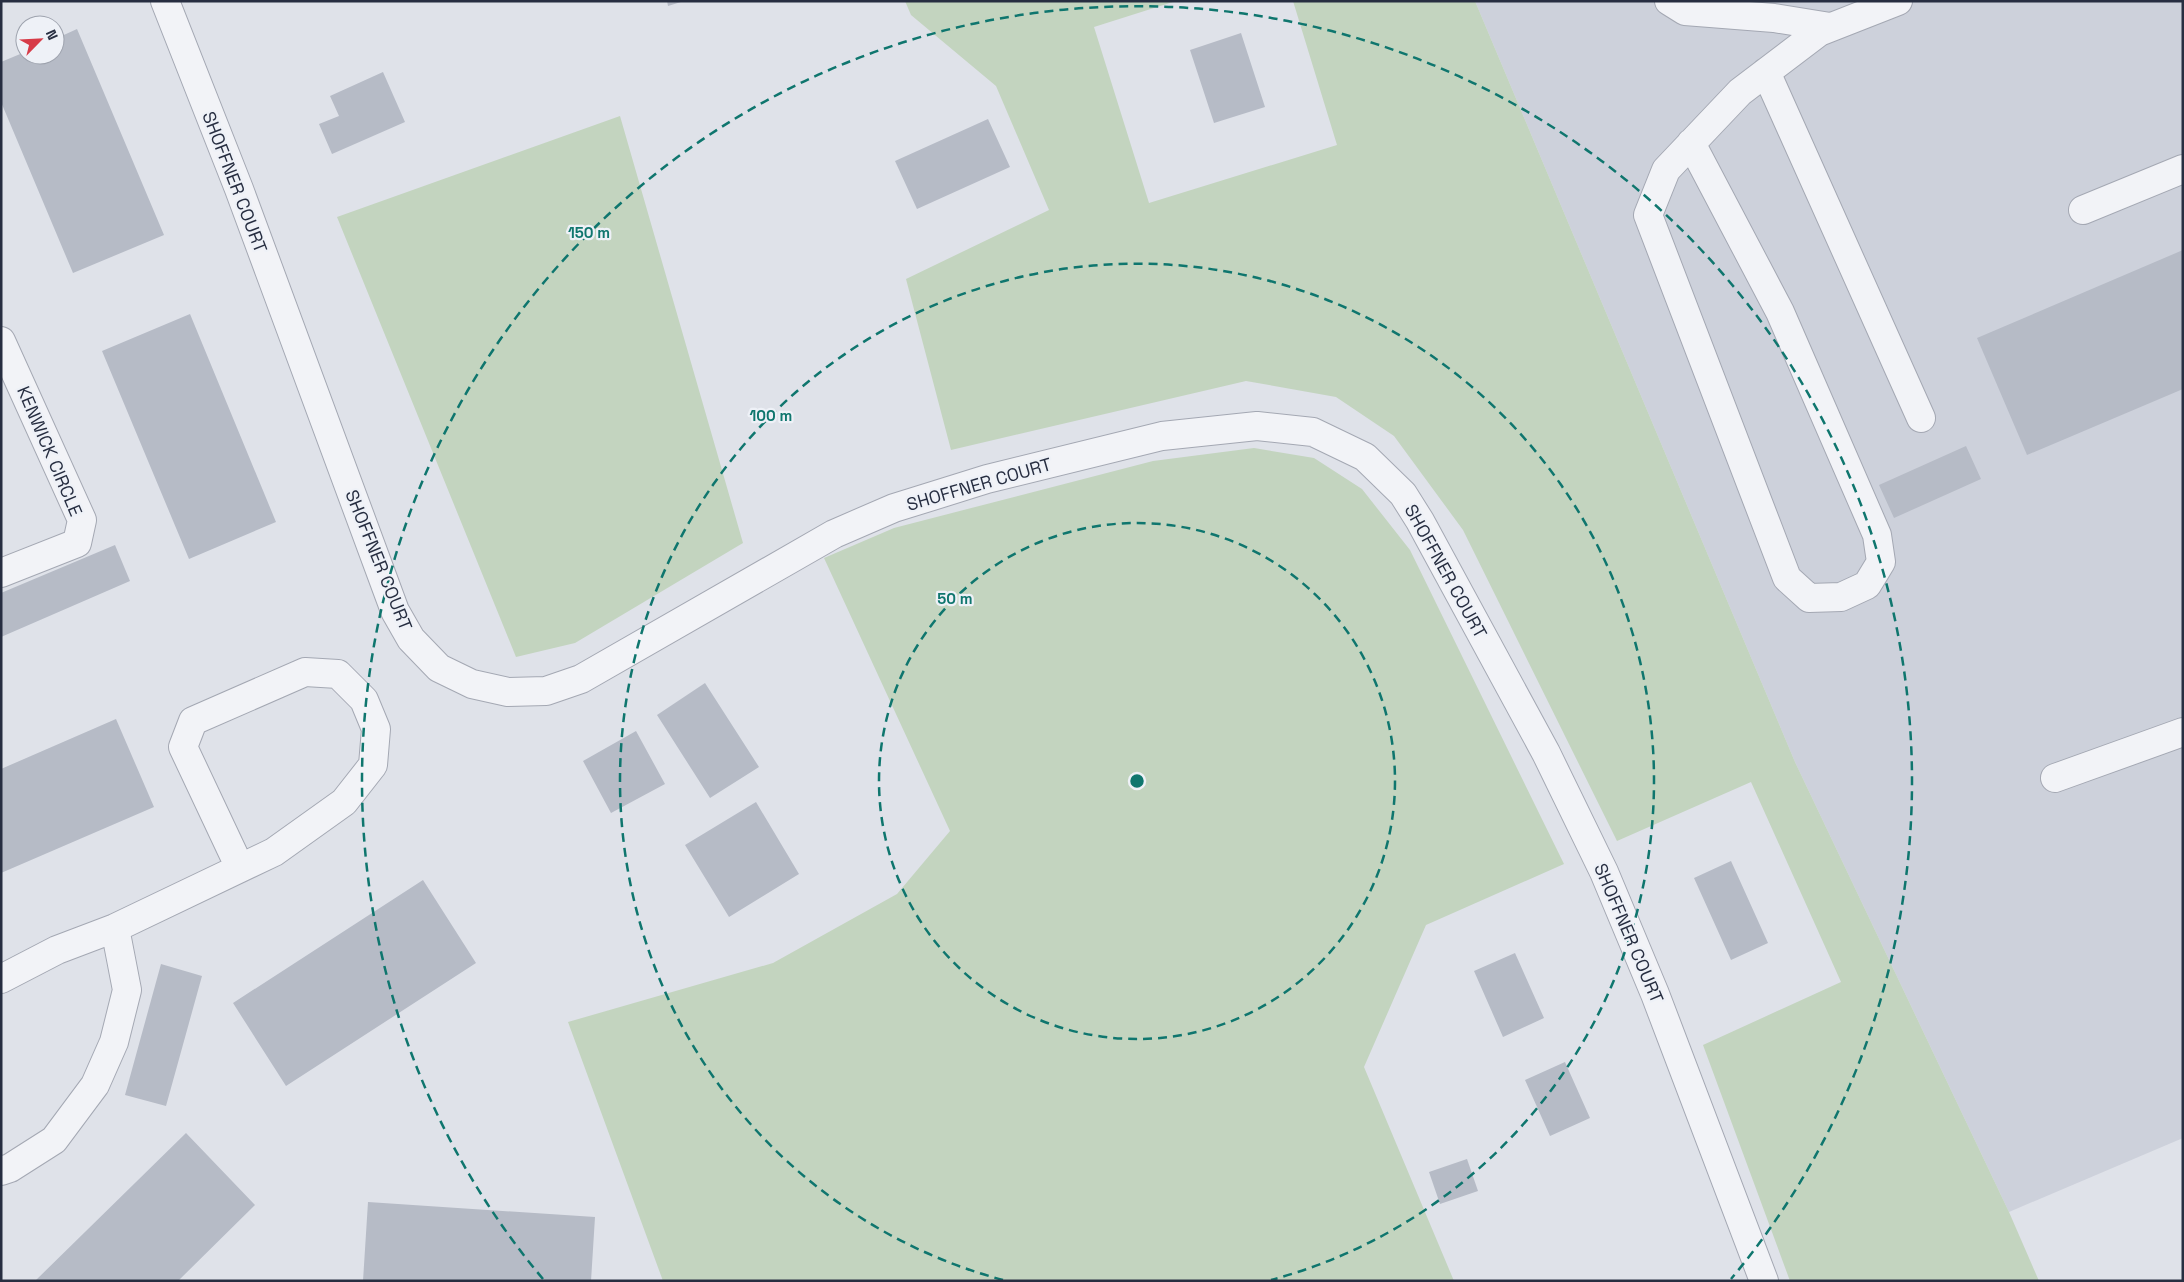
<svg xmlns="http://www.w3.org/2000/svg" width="2184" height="1282" viewBox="0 0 2184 1282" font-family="'Space Grotesk',sans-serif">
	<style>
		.built { fill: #cdd1db }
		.green { fill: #c3d4bf }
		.building { fill: #b6bbc6 }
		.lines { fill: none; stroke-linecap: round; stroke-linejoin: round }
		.minor-casing { stroke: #a4a8b3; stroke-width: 30 }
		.minor { stroke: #f2f3f7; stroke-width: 28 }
		.ring { fill: none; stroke: #0f766e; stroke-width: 2.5; stroke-dasharray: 9 6 }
		.labels { text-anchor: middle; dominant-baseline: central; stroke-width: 4.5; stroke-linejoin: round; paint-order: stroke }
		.street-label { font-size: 18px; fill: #272e41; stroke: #eef1f7 }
		.centre { fill: #0f766e; stroke: #eef1f7; stroke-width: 2.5 }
		.ring-label { font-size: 15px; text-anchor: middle; font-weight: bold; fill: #0f766e; stroke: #eef1f7; stroke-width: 4.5; stroke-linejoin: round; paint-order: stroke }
	</style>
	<rect width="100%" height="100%" fill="#dfe2e9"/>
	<path class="built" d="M 1475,1 L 2183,1 L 2183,1138 L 2009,1212 L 1795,762 Z"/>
	<path class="green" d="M 905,1 L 1176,1 L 1094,27 L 1149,203 L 1337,145 L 1293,1 L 1475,1 L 1795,762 L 2009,1212 L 2039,1281 L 1790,1281 L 1703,1045 L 1841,982 L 1751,782 L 1617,841 L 1463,530 L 1394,436 L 1336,397 L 1246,381 L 951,450 L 906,279 L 1049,210 L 996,86 L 911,15 Z
		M 620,116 L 743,543 L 575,643 L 516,657 L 337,217 Z
		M 1254,448 L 1314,458 L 1362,489 L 1410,550 L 1564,864 L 1426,925 L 1364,1067 L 1454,1281 L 663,1281 L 568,1022 L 773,963 L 897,894 L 950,831 L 824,558 L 894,528 L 1153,461 Z"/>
	<path class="building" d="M 667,1 L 681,1 L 681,2 L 668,6 Z
		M 77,29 L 164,235 L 73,273 L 1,102 L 1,62 L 25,52 L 25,55 L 55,55 L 55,39 Z
		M 1241,33 L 1265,107 L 1214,123 L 1190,50 Z
		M 383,72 L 405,122 L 332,154 L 319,124 L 339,116 L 330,96 Z
		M 988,119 L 1010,167 L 917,209 L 895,161 Z
		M 2183,250 L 2183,389 L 2027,455 L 1977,338 Z
		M 190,314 L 276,522 L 189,559 L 102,351 Z
		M 1966,446 L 1981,479 L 1894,518 L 1879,485 Z
		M 115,545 L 130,581 L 1,637 L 1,593 Z
		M 705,683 L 759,767 L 710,798 L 657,715 Z
		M 116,719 L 154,807 L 1,873 L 1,769 Z
		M 636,731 L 665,784 L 611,813 L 583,761 Z
		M 756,802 L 799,874 L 729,917 L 685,845 Z
		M 1731,861 L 1768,943 L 1731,960 L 1694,878 Z
		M 423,880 L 476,963 L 286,1086 L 233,1003 Z
		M 1515,953 L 1544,1018 L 1503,1037 L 1474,971 Z
		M 161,964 L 202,976 L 166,1106 L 125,1095 Z
		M 1565,1062 L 1590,1118 L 1550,1136 L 1525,1080 Z
		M 186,1133 L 255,1205 L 178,1281 L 35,1281 Z
		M 1467,1159 L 1478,1191 L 1440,1204 L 1429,1172 Z
		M 368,1202 L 595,1217 L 591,1281 L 363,1281 Z"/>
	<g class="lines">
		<g class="minor-casing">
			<path id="minor" d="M 165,1 L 239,189 L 395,611 L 411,639 L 439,668 L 472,684 L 508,692 L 546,691 L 581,679 L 834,534 L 894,508 L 987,479 L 1162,436 L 1257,426 L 1313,432 L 1365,457 L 1403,494 L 1420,521 L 1546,753 L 1604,872 L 1655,994 L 1764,1281
				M 1669,1 L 1685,11 L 1774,18 L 1830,27
				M 1766,72 L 1921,418
				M 1691,143 L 1780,312 L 1877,535 L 1881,562 L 1867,585 L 1841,597 L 1809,598 L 1787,578 L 1648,215 L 1666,170 L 1740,92 L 1819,32 L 1898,1
				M 2083,210 L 2183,169
				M 1,341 L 82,520 L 77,543 L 1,573
				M 2055,778 L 2183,732
				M 1,979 L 57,950 L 115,928 L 274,852 L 344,802 L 373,765 L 376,729 L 364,700 L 338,674 L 305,672 L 193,721 L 183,747 L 240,868
				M 1,1171 L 10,1168 L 54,1140 L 95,1085 L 114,1042 L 127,990 L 115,928"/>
		</g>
		<use href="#minor" class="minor"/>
	</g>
	<g class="ring">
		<circle cx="1137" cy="781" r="258"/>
		<path d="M1003 1280A517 517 0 1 1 1271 1280"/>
		<path d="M543 1279A775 775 0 1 1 1731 1279"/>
	</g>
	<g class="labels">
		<g class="street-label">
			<text transform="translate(235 182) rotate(69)">SHOFFNER COURT</text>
			<text transform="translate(50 451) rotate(67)">KENWICK CIRCLE</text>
			<text transform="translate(979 484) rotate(-16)">SHOFFNER COURT</text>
			<text transform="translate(379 560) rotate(68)">SHOFFNER COURT</text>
			<text transform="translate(1446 571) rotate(61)">SHOFFNER COURT</text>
			<text transform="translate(1629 933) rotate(67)">SHOFFNER COURT</text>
		</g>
	</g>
	<circle cx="1137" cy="781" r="8" class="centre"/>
	<g class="ring-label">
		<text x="589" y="238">150 m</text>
		<text x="771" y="421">100 m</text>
		<text x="955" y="604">50 m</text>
	</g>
	<rect width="2184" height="1282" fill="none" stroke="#272e41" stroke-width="5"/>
	<g transform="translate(40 40) rotate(66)"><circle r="24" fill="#eef1f7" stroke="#9ea3ae"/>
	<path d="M0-4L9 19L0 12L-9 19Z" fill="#d73b48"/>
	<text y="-8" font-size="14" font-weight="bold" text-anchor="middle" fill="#272e41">N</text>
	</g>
</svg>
